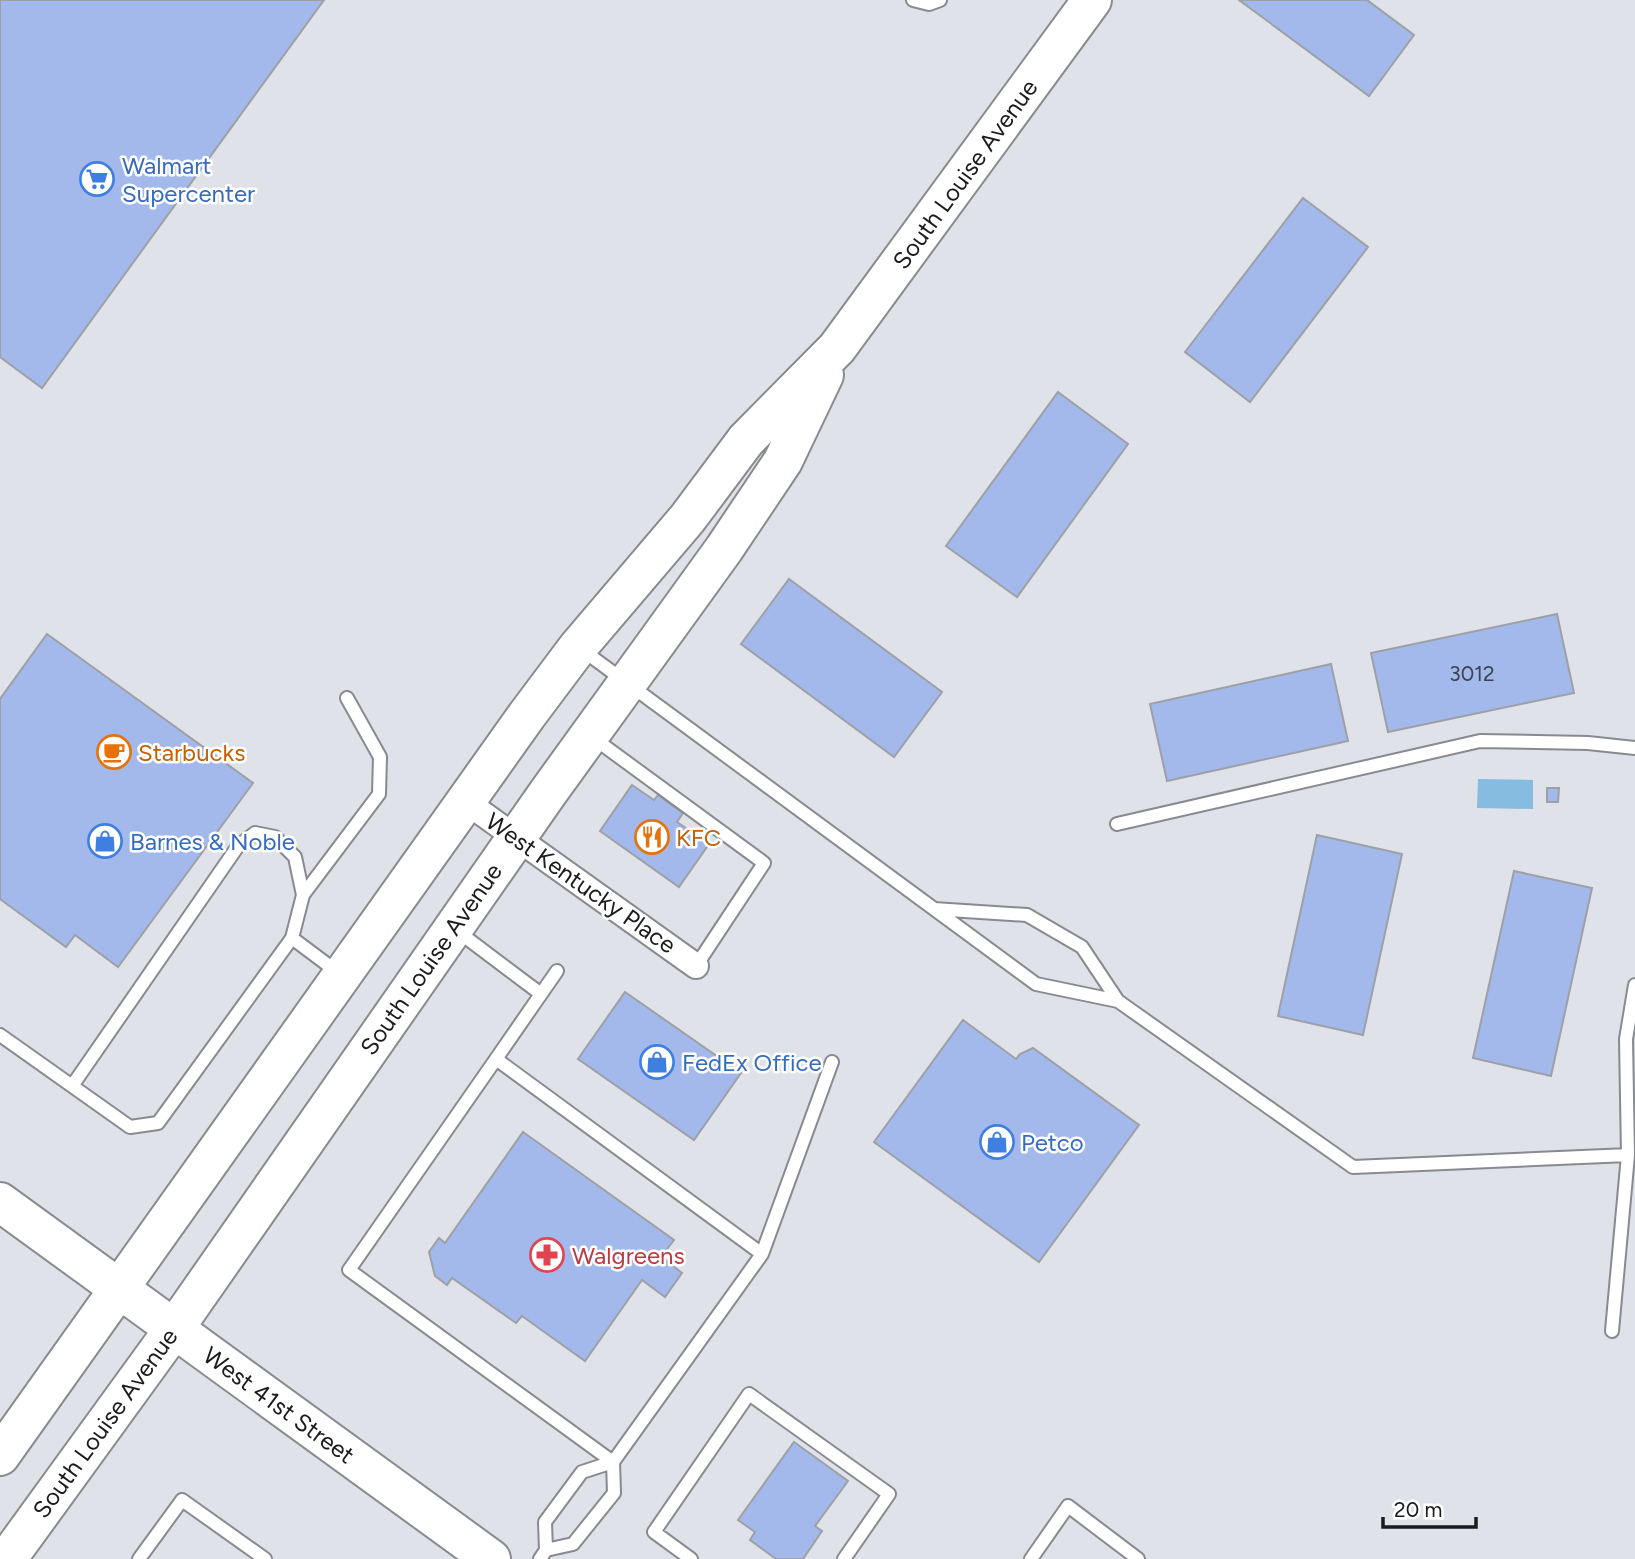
<svg xmlns="http://www.w3.org/2000/svg" width="1635" height="1559" viewBox="0 0 1635 1559" font-family="Figtree,sans-serif">
	<style>
		.water { fill: #86bce0 }
		.building { fill: #a4b9eb; stroke: #9da0a6; stroke-width: 2 }
		.lines { fill: none; stroke-linecap: round; stroke-linejoin: round }
		.lane-casing { stroke: #888a90; stroke-width: 16 }
		.street-casing { stroke: #888a90; stroke-width: 28 }
		.primary-casing { stroke: #888a90; stroke-width: 42 }
		.lane { stroke: #fff; stroke-width: 12 }
		.street { stroke: #fff; stroke-width: 24 }
		.primary { stroke: #fff; stroke-width: 38 }
		.labels { text-anchor: middle; dominant-baseline: central; stroke-width: 5; stroke-linejoin: round; paint-order: stroke }
		.number-label { font-size: 21px; fill: #3c4250 }
		.shop-label { font-size: 24px; fill: #366cbe; stroke: #fff; text-anchor: start }
		.street-label { font-size: 24px; fill: #1a1b1d; stroke: #fff }
		.food-label { font-size: 24px; fill: #c56008; stroke: #fff; text-anchor: start }
		.health-label { font-size: 24px; fill: #be3a42; stroke: #fff; text-anchor: start }
	</style>
	<rect width="100%" height="100%" fill="#dfe2e8"/>
	<path class="water" d="M 1478,779 L 1533,780 L 1533,809 L 1477,808 Z"/>
	<path class="building" d="M 0,0 L 324,0 L 42,388 L 0,357 Z
		M 1239,0 L 1367,0 L 1414,35 L 1369,96 Z
		M 1303,198 L 1368,247 L 1250,402 L 1185,352 Z
		M 1058,392 L 1128,444 L 1017,597 L 946,546 Z
		M 789,579 L 942,692 L 894,757 L 741,644 Z
		M 1557,614 L 1574,693 L 1388,732 L 1371,653 Z
		M 47,634 L 253,783 L 118,967 L 75,935 L 66,947 L 0,899 L 0,699 Z
		M 1331,664 L 1348,741 L 1167,781 L 1150,704 Z
		M 632,785 L 654,800 L 658,795 L 683,813 L 677,822 L 709,844 L 679,887 L 600,831 Z
		M 1547,788 L 1559,788 L 1558,802 L 1547,802 Z
		M 1317,835 L 1402,854 L 1363,1035 L 1278,1016 Z
		M 1514,871 L 1592,888 L 1551,1076 L 1473,1058 Z
		M 625,992 L 741,1073 L 694,1140 L 578,1059 Z
		M 963,1020 L 1016,1059 L 1020,1054 L 1033,1048 L 1139,1125 L 1039,1262 L 874,1142 Z
		M 523,1132 L 674,1240 L 661,1257 L 682,1273 L 665,1297 L 642,1280 L 585,1361 L 522,1316 L 516,1323 L 452,1278 L 447,1285 L 435,1276 L 429,1252 L 439,1238 L 445,1243 Z
		M 794,1442 L 848,1481 L 815,1526 L 822,1531 L 803,1559 L 776,1559 L 750,1540 L 755,1532 L 738,1520 Z"/>
	<g class="lines">
		<g class="lane-casing">
			<path id="lane" d="M 913,0 L 929,4 L 940,0
				M 581,649 L 1036,984 L 1118,1001
				M 592,737 L 764,863 L 696,966
				M 1117,824 L 1480,741 L 1588,743 L 1635,748
				M 303,895 L 379,794 L 380,757 L 347,698
				M 934,909 L 1027,915 L 1082,947 L 1118,1001 L 1353,1167 L 1628,1155
				M 456,930 L 541,994 L 496,1059 L 762,1254 L 613,1462 L 349,1270 L 496,1059
				M 541,994 L 557,971
				M 0,1035 L 130,1127 L 158,1123 L 292,938 L 340,974
				M 72,1086 L 238,846 L 255,833 L 275,837 L 295,857 L 303,895 L 292,938
				M 762,1254 L 832,1062
				M 1612,1331 L 1628,1155 L 1626,1039 L 1635,985
				M 139,1559 L 182,1500 L 265,1559
				M 540,1559 L 546,1550 L 545,1522 L 582,1472 L 613,1462 L 614,1493 L 573,1544 L 546,1550
				M 691,1559 L 654,1532 L 749,1394 L 889,1494 L 844,1559
				M 1031,1559 L 1068,1506 L 1138,1559"/>
		</g>
		<g class="street-casing">
			<path id="street" d="M 465,801 L 696,966"/>
		</g>
		<g class="primary-casing">
			<path id="primary" d="M 0,1202 L 491,1559
				M 0,1456 L 527,715 L 578,647 L 687,519 L 746,440 L 837,348 L 1092,0
				M 7,1559 L 174,1329 L 547,794 L 724,549 L 783,461 L 824,375"/>
		</g>
		<use href="#lane" class="lane"/>
		<use href="#street" class="street"/>
		<use href="#primary" class="primary"/>
	</g>
	<defs>
		<g id="supermarket-ring" transform="scale(1.75)"><circle r="9.5" fill="#fff" stroke="#3f7fe0" stroke-width="1.5"/><path d="M-6-5.5h2.5l.6 2H6L4.5 2H-2.5L-4.4-4H-6ZM-1.5 3.2a1.3 1.3 0 1 0 .1 0ZM3 3.2a1.3 1.3 0 1 0 .1 0Z" fill="#3f7fe0"/></g>
		<g id="cafe-ring" transform="scale(1.75)"><circle r="9.5" fill="#fff" stroke="#e8710a" stroke-width="1.5"/><path d="M-5.5-4.5H6V0H3Q3 3.5 0 3.5H-2.5Q-5.5 3.5-5.5 0ZM3-3.2v2h1.7v-2ZM-6 4.5H4V6H-6Z" fill="#e8710a"/></g>
		<g id="restaurant-ring" transform="scale(1.75)"><circle r="9.5" fill="#fff" stroke="#e8710a" stroke-width="1.5"/><path d="M-5-6h1v4h1v-4h1v4h1v-4h1v5L-1.5 .5V6h-2V.5L-5-1ZM5-6V6H3V1.5H1.5Q1.5-4 5-6Z" fill="#e8710a"/></g>
		<g id="shop-ring" transform="scale(1.75)"><circle r="9.5" fill="#fff" stroke="#3f7fe0" stroke-width="1.5"/><path d="M-5-2.5h2.3a2.7 3.5 0 0 1 5.4 0H5L5.5 6h-11ZM-1.5-2.5h3a1.5 2.3 0 0 0-3 0Z" fill="#3f7fe0"/></g>
		<g id="pharmacy-ring" transform="scale(1.75)"><circle r="9.5" fill="#fff" stroke="#e0444e" stroke-width="1.5"/><path d="M-2-6h4v4h4v4h-4v4h-4v-4h-4v-4h4Z" fill="#e0444e"/></g>
	</defs>
	<g fill-rule="evenodd">
		<use href="#supermarket-ring" x="97" y="179"/>
		<use href="#cafe-ring" x="114" y="752"/>
		<use href="#restaurant-ring" x="652" y="837"/>
		<use href="#shop-ring" x="105" y="841"/>
		<use href="#shop-ring" x="657" y="1062"/>
		<use href="#shop-ring" x="997" y="1142"/>
		<use href="#pharmacy-ring" x="547" y="1255"/>
	</g>
	<g class="labels">
		<g class="number-label">
			<text x="1472" y="673">3012</text>
		</g>
		<g class="shop-label">
			<text x="122" y="165">Walmart<tspan x="122" dy="28">Supercenter</tspan></text>
			<text x="130" y="841">Barnes &amp; Noble</text>
			<text x="682" y="1062">FedEx Office</text>
			<text x="1021" y="1142">Petco</text>
		</g>
		<g class="street-label">
			<text transform="translate(965 174) rotate(-54)">South Louise Avenue</text>
			<text transform="translate(581 883) rotate(35)">West Kentucky Place</text>
			<text transform="translate(431 959) rotate(-55)">South Louise Avenue</text>
			<text transform="translate(279 1405) rotate(36)">West 41st Street</text>
			<text transform="translate(105 1423) rotate(-54)">South Louise Avenue</text>
		</g>
		<g class="food-label">
			<text x="138" y="752">Starbucks</text>
			<text x="676" y="837">KFC</text>
		</g>
		<g class="health-label">
			<text x="572" y="1255">Walgreens</text>
		</g>
	</g>
	<path d="M1383 1517v10h93v-10" fill="none" stroke="#1a1b1d" stroke-width="3.5"/>
	<text x="1394" y="1517" font-size="21" fill="#1a1b1d" stroke="#ffffff" stroke-width="5" paint-order="stroke">20 m</text>
</svg>
